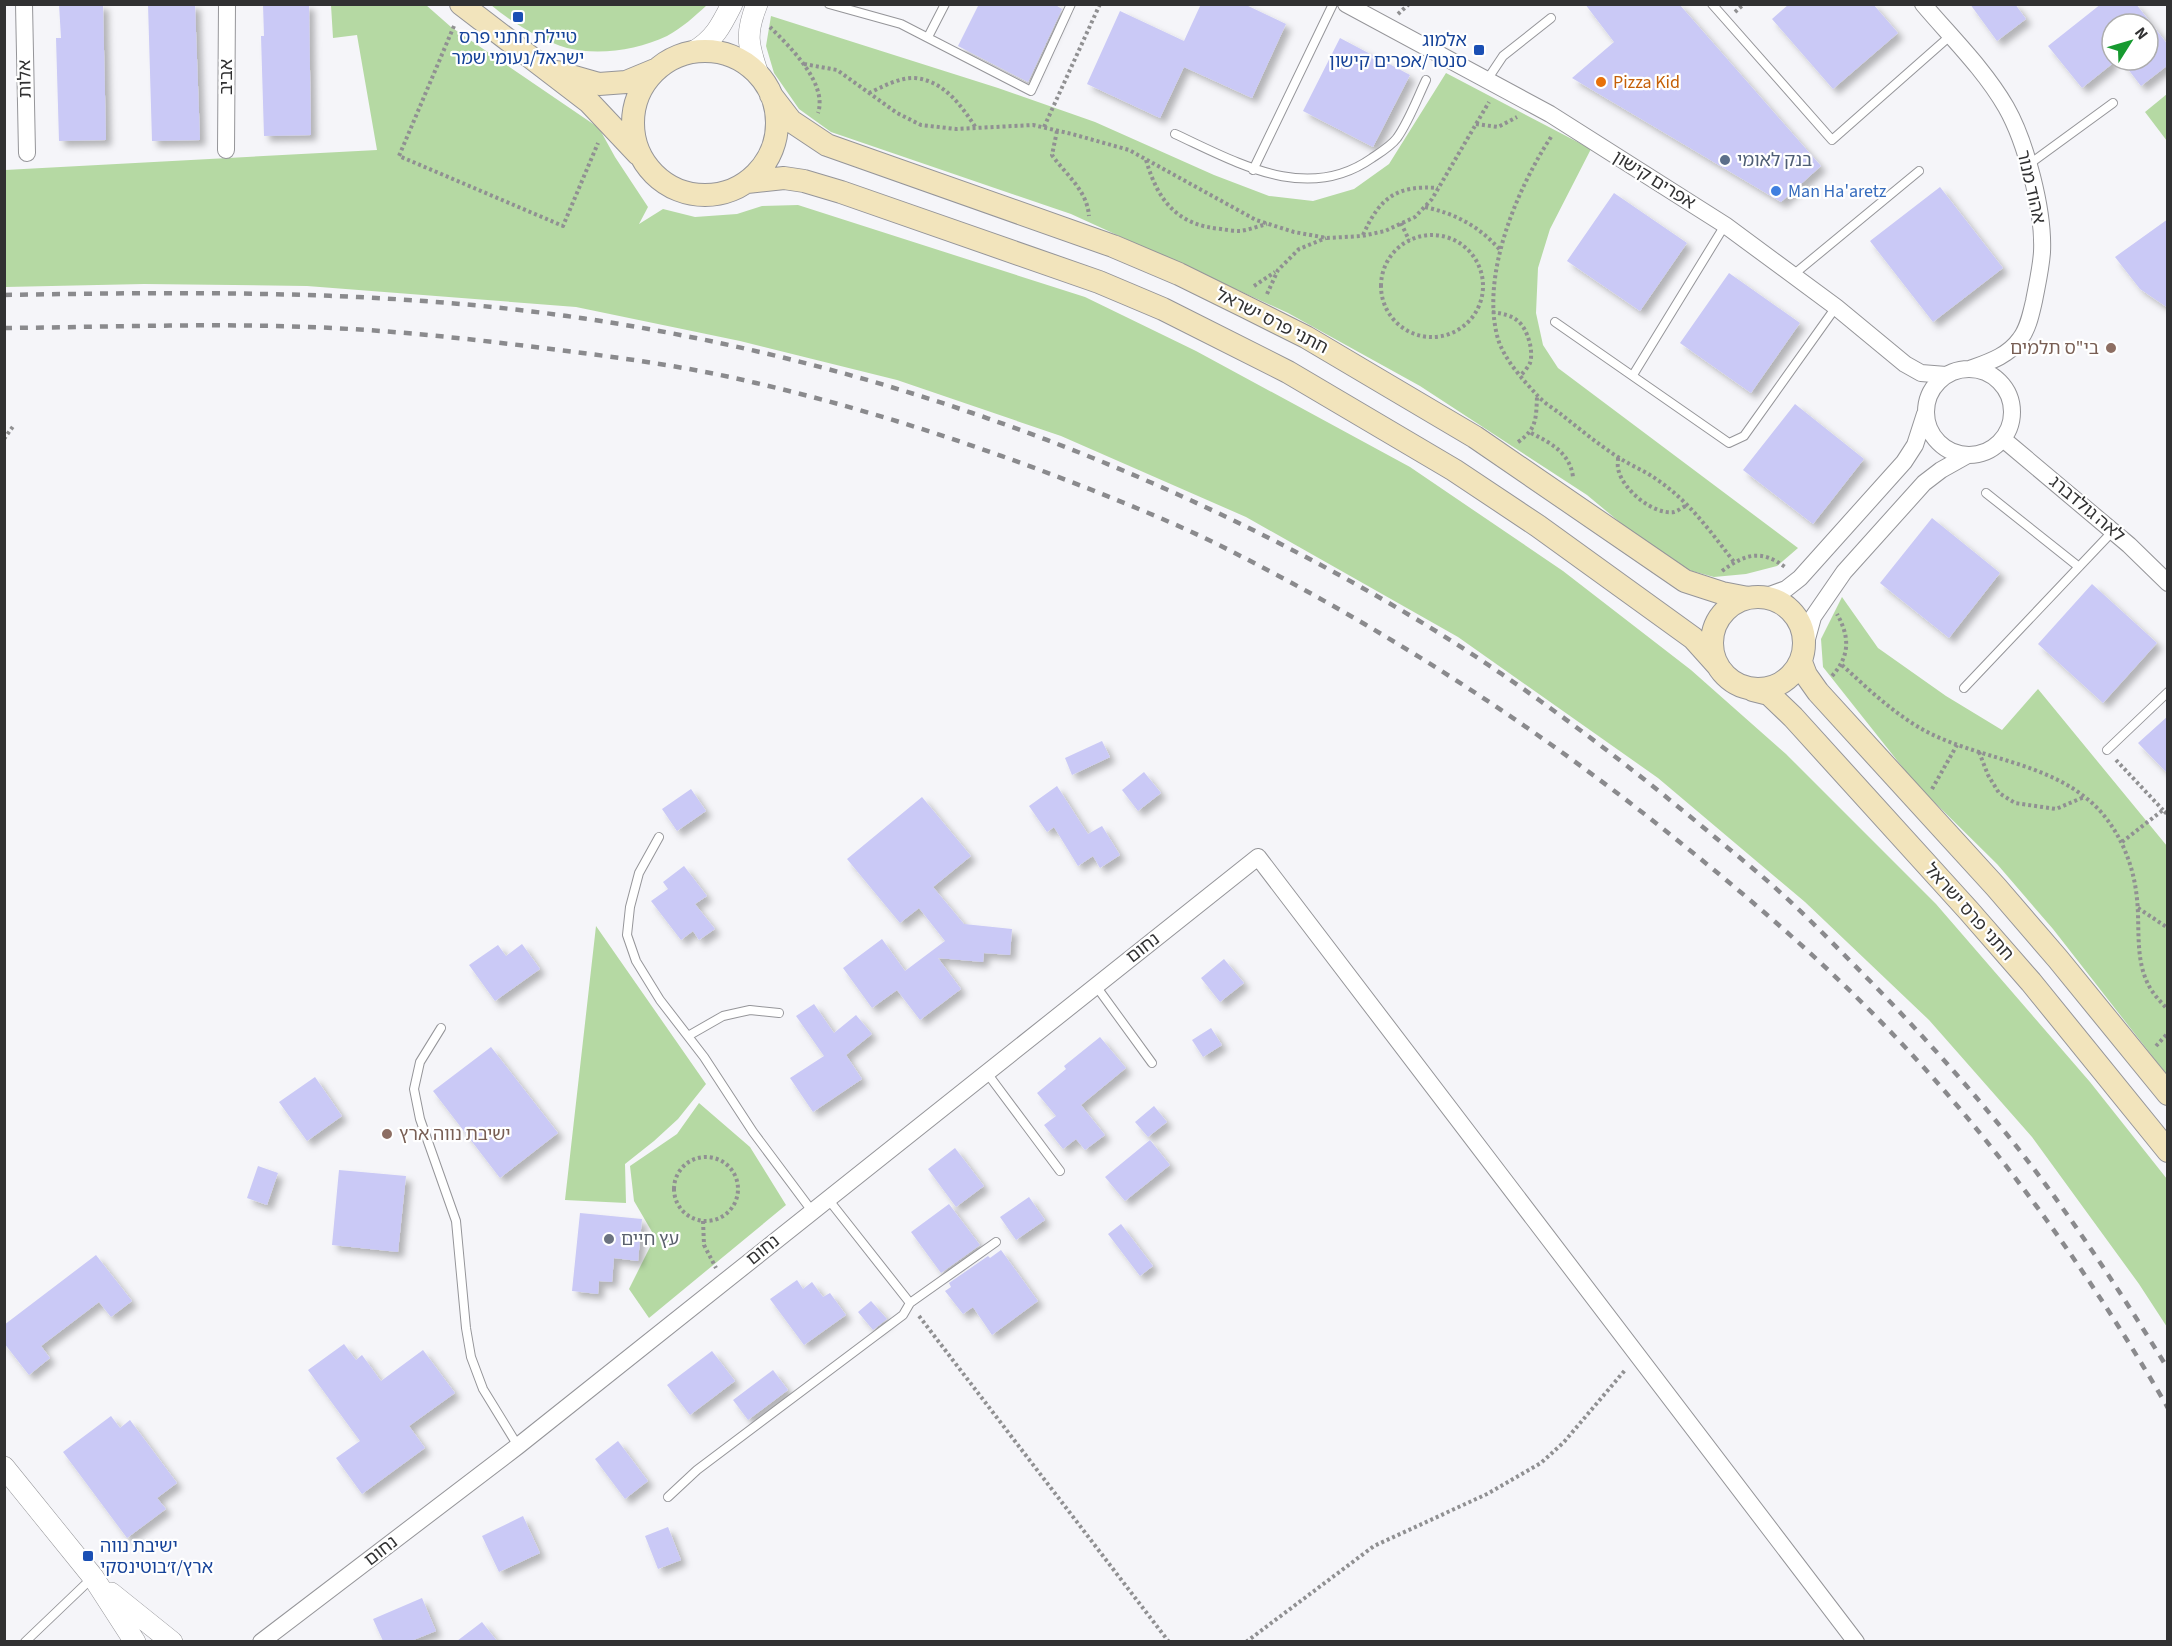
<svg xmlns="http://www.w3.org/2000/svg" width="2172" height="1646" viewBox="0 0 2172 1646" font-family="'Source Sans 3','Noto Sans Hebrew',sans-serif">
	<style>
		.green { fill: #b5d9a3 }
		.building { fill: #cac9f6; filter: url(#shadow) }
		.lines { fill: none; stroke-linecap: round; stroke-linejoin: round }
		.service-casing { stroke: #959599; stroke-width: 10 }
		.minor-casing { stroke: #959599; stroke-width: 18 }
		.tertiary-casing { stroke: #959599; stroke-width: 22 }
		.secondary-casing { stroke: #959599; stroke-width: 24 }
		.path { stroke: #909092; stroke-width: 4; stroke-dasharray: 3 3; stroke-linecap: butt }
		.service { stroke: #fff; stroke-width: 8 }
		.minor { stroke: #fff; stroke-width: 16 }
		.tertiary { stroke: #fff; stroke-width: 21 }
		.secondary { stroke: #f2e4bc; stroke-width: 22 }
		.rail { stroke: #8a8a8d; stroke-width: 4.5; stroke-dasharray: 8 8; stroke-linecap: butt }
		.transit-dot { fill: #1a4fb4; stroke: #fff; stroke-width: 2 }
		.food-dot { fill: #e8710a; stroke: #fff; stroke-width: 2 }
		.service-dot { fill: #5c6f8a; stroke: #fff; stroke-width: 2 }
		.shop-dot { fill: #3f7fe0; stroke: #fff; stroke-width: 2 }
		.education-dot { fill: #8d6e63; stroke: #fff; stroke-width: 2 }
		.worship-dot { fill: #6b7280; stroke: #fff; stroke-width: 2 }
		.labels { text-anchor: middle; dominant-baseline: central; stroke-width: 4.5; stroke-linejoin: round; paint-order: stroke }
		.transit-label { font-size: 18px; fill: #164399; stroke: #fff }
		.street-label { font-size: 18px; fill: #313132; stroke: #fff }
		.food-label { font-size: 18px; fill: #c56008; stroke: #fff; text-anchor: start }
		.service-label { font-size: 18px; fill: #4e5e75; stroke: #fff; text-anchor: start }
		.shop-label { font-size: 18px; fill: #366cbe; stroke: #fff; text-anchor: start }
		.education-label { font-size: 18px; fill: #785e54; stroke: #fff; text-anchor: end }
		.worship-label { font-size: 18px; fill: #5b616d; stroke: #fff; text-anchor: start }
	</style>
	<defs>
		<filter id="shadow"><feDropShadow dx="5.5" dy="5.5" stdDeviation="3" flood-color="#0004"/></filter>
	</defs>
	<rect width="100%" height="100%" fill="#f5f5f9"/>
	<path class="green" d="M 331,5 L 426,5 L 451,27 L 599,128 L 615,157 L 648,207 L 639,224 L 663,209 L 695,217 L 737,214 L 762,206 L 798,205 L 1085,297 L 1196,351 L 1410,467 L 1563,571 L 1691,670 L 1786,754 L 1936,904 L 2090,1082 L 2167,1179 L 2167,1327 L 2139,1284 L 2032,1137 L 1929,1020 L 1805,902 L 1658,778 L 1458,637 L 1246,517 L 1061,436 L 897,380 L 740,341 L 576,307 L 307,286 L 144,284 L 5,287 L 5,170 L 377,150 L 357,35 L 333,38 Z
		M 491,5 L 707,5 C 695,16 682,28 667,36 C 637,50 599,56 567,48 C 542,41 511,22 491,5 Z
		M 771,16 L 998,88 L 1095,122 L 1214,175 L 1269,196 L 1313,201 L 1354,189 L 1389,164 L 1446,73 L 1591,149 L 1550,229 L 1538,268 L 1536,313 L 1543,345 L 1558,368 L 1798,548 L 1777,566 L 1746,574 L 1714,577 L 1692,571 L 1664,559 L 1587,495 L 1420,386 L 1288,313 L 1071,214 L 831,132 L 799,109 L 774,73 L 766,46 Z
		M 2167,94 L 2167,141 L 2145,112 Z
		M 1842,597 L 1878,648 L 1946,696 L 2002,730 L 2038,689 L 2167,846 L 2167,1075 L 2053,929 L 1997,864 L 1915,783 L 1823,667 L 1821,639 Z
		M 596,926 L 706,1084 L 678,1119 L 654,1141 L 625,1164 L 626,1203 L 565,1200 Z
		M 699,1103 L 750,1147 L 786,1205 L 649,1318 L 629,1289 L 655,1237 L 634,1201 L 630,1166 L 677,1134 Z"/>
	<path class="building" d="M 59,4 L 103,4 L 106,140 L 59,141 L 56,38 L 61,38 Z
		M 148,4 L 195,4 L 200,140 L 152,141 Z
		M 263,4 L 309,4 L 311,135 L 264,136 L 261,36 L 264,36 Z
		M 979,4 L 1054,4 L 1062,9 L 1028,82 L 958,46 Z
		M 1201,4 L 1244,4 L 1286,24 L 1252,98 L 1184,67 L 1160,118 L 1087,84 L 1120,11 L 1184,41 Z
		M 1585,4 L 1679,4 L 1821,166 L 1781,202 L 1572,78 L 1614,42 Z
		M 1789,4 L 1873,4 L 1898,33 L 1833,89 L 1772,19 Z
		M 1970,4 L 2015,4 L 2026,19 L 1997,41 Z
		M 2101,4 L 2136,4 L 2168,45 L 2168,65 L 2141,86 L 2121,60 L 2148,60 L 2148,24 L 2112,24 L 2112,64 L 2082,88 L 2048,46 Z
		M 1340,38 L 1410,75 L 1373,147 L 1303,111 Z
		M 1940,187 L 2003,268 L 1933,322 L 1870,241 Z
		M 1614,193 L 1687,243 L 1640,311 L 1567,261 Z
		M 2168,219 L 2168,308 L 2140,289 L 2115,257 Z
		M 1729,273 L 1800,323 L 1751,393 L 1680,343 Z
		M 1795,404 L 1864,459 L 1813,524 L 1743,470 Z
		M 1932,518 L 2000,573 L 1949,638 L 1880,583 Z
		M 2092,584 L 2157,643 L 2103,703 L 2038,644 Z
		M 2168,716 L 2168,774 L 2138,743 Z
		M 1102,741 L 1110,757 L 1072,775 L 1065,758 Z
		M 1144,772 L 1161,793 L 1138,811 L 1122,790 Z
		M 1057,786 L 1088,834 L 1102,826 L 1120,855 L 1100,868 L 1093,856 L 1078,866 L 1054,827 L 1047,832 L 1029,806 Z
		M 691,789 L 706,811 L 677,831 L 662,809 Z
		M 922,797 L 971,856 L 933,887 L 964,924 L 1012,929 L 1010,955 L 984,953 L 983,962 L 938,958 L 961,989 L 920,1020 L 897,990 L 872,1008 L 843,968 L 882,939 L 905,971 L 945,941 L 919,908 L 900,923 L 847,859 Z
		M 684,866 L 707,896 L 695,904 L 715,929 L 699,940 L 693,931 L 681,940 L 651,901 L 668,889 L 663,882 Z
		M 522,944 L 540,969 L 495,1001 L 469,965 L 498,945 L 506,956 Z
		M 1224,959 L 1244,983 L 1220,1002 L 1201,978 Z
		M 814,1004 L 834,1033 L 856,1015 L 872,1034 L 846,1055 L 862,1079 L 813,1112 L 790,1078 L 824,1056 L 796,1016 Z
		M 1211,1028 L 1222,1045 L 1203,1057 L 1192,1040 Z
		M 1100,1037 L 1126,1068 L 1081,1105 L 1105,1135 L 1085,1150 L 1076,1139 L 1063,1149 L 1044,1125 L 1056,1116 L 1037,1093 L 1066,1069 L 1064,1066 Z
		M 491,1047 L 558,1133 L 500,1178 L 433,1091 Z
		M 315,1077 L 342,1116 L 307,1141 L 279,1102 Z
		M 1154,1106 L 1167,1122 L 1148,1137 L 1135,1122 Z
		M 1150,1140 L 1170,1165 L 1125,1201 L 1105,1177 Z
		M 955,1148 L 984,1186 L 956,1207 L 928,1169 Z
		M 258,1166 L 278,1173 L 267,1205 L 247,1198 Z
		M 339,1170 L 406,1176 L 398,1252 L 332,1245 Z
		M 1029,1197 L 1045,1220 L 1016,1240 L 1000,1217 Z
		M 949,1204 L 980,1245 L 941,1273 L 911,1232 Z
		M 580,1213 L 642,1219 L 638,1261 L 614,1258 L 612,1282 L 599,1281 L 598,1294 L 572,1291 Z
		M 1121,1224 L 1153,1266 L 1140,1276 L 1108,1234 Z
		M 1001,1250 L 1038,1301 L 992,1335 L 973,1307 L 963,1314 L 945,1291 L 951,1287 L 949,1283 L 988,1256 L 990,1258 Z
		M 96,1255 L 132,1301 L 111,1317 L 99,1302 L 41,1346 L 50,1358 L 29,1375 L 4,1343 L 4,1325 Z
		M 797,1280 L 803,1289 L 812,1282 L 823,1297 L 830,1293 L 846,1315 L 804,1345 L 770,1299 Z
		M 871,1301 L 887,1319 L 873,1330 L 858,1312 Z
		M 344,1344 L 356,1360 L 362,1355 L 381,1381 L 423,1350 L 455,1393 L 409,1426 L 425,1448 L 362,1494 L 336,1458 L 360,1441 L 308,1370 Z
		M 712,1351 L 735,1381 L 690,1415 L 667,1385 Z
		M 773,1370 L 788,1390 L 748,1420 L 733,1400 Z
		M 111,1416 L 120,1428 L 130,1420 L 177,1483 L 157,1498 L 166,1509 L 127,1538 L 63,1452 Z
		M 618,1441 L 648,1481 L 625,1499 L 595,1459 Z
		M 523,1516 L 540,1553 L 499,1572 L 482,1536 Z
		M 668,1527 L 681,1560 L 658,1569 L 645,1536 Z
		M 422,1598 L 436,1631 L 411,1641 L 383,1641 L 373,1619 Z
		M 482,1622 L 497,1641 L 457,1641 Z"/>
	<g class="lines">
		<g class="service-casing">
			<path id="service" d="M 829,4 L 901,24 L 1031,91 L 1071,4
				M 1712,4 L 1832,140 L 1950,36
				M 928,37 L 945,4
				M 1487,80 L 1503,56 L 1551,18
				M 1175,134 C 1238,163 1307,204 1372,158 C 1381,152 1391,146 1397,138 C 1409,121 1417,99 1426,80
				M 2028,165 L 2113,103
				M 1253,170 L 1333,4
				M 1793,275 L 1919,171
				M 1555,322 L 1729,443 L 1744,436 L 1836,307
				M 1633,375 L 1725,225
				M 1986,493 L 2079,567
				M 1964,688 L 2113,531
				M 2107,750 L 2168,692
				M 659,837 L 639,873 L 630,907 L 627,935 L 636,961 L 660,1000 L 704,1057 L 753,1132 L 812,1211
				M 1096,986 L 1152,1063
				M 441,1028 L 420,1062 L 414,1089 L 420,1119 L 456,1221 L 466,1328 L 471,1357 L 483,1389 L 518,1446
				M 688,1036 L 723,1016 L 750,1010 L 779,1013
				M 987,1073 L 1060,1171
				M 828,1199 L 910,1303 L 996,1242
				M 668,1497 L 697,1470 L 903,1315 L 910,1303
				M 25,1642 L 92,1578"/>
		</g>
		<g class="minor-casing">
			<path id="minor" d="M 24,4 L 27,153
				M 1346,4 L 1550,114 L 1725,225 L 1836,307 L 1905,364 L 1921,373 L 1946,375
				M 1923,4 C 1951,37 1984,69 2006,107 C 2026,142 2044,211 2042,252 C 2041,268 2037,285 2034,301 C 2031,314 2028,329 2020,339 C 2008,356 1989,362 1970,369
				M 226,150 L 227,4
				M1926 412a43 43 0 1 1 86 0a43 43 0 1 1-86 0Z
				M 2003,439 L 2129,545 L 2168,583
				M 1764,597 L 1786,589 L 1800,578 L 1904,462 L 1915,445 L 1925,414
				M 1805,646 L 1813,617 L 1844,572 L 1924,483 L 1941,470 L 1966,456
				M 261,1642 L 518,1446 L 1258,857 L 1856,1642"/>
		</g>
		<g class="tertiary-casing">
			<path id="tertiary" d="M 757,4 C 745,34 748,45 758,74
				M 693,52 C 714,40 721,26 732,4
				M 4,1467 L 93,1577 L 135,1642
				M 111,1593 L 172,1642"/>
		</g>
		<g class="secondary-casing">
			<path id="secondary" d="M 461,4 L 589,102 L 638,154
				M633 123a72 72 0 1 1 144 0a72 72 0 1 1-144 0Z
				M 557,72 L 599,84 L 626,82 L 655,70
				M 771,95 L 791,121 L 827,145 L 1113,246 L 1179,274 L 1246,307 L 1306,337 L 1475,437 L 1685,581 L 1722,593 L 1748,598
				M 747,182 L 784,178 L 804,181 L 841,192 L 1099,282 L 1163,309 L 1288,372 L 1454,470 L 1538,526 L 1693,638 L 1719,667
				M1712 643a46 46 0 1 1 92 0a46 46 0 1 1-92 0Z
				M 1801,662 L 1806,675 L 1818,692 L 1996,887 L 2058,959 L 2168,1094
				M 1753,690 L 1769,694 L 1793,717 L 1969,911 L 2031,982 L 2168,1151"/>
		</g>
		<path class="path" d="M 1735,12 L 1744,4
			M 1398,14 L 1409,4
			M 454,26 L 399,156 L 563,226 L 598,143
			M 770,27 C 789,46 828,83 818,113
			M 804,64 L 837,70 L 897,113 L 921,125 L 956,129 L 1033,125 L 1072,134 L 1129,150 L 1256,220 L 1294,232 L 1327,238 L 1362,236 L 1385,231 L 1415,217 L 1432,199 L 1489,102
			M 869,93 C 882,87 900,77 915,78 C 944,81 961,105 976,128
			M 1476,124 L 1498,127 L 1517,117
			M 1044,127 L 1100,4
			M 1057,131 L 1052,155 C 1066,175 1087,190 1089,216
			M 1551,137 C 1517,189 1480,276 1498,339 C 1504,359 1523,380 1537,395 C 1544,403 1554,409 1562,415 C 1581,430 1600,446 1621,459 C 1632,466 1645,471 1656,479 C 1688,500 1711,532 1734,562
			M 1146,160 C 1158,201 1177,225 1221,229 C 1227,230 1234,231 1240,231 C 1249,230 1258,226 1267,224
			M 1425,207 C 1456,214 1479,226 1500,250
			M 1401,223 L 1409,240
			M1381 286a51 51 0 1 1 102 0a51 51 0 1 1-102 0Z
			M 1363,235 C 1380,197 1397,185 1438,188
			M 1254,286 L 1275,272
			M 1267,294 L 1278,270 L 1299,249 L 1326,238
			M 1492,312 C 1515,315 1524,321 1530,344 C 1531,349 1532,357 1530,363 C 1528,367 1524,372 1521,375
			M 1531,433 C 1551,443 1570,453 1573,477
			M 4,439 L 14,425
			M 1518,442 C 1537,429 1536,418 1537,397
			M 1618,458 C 1618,462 1617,467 1619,472 C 1624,490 1653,515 1674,512 C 1678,511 1683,507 1687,505
			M 1722,571 C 1745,554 1761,549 1785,567
			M 1842,665 C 1866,687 1891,711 1920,728 C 1977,761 2054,760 2101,812 C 2122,836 2134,867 2137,899 C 2140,927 2135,958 2148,984 C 2152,993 2161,1002 2168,1010
			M 1832,676 C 1850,656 1850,637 1837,614
			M 1979,752 L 1988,775 L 1999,793 L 2015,803 L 2056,809 L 2084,797
			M 2116,760 L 2163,810
			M 1932,789 L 1957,745
			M 2122,842 L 2163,810 L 2168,815
			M 2138,908 L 2168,928
			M 2156,1046 L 2168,1033
			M674 1189a32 32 0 1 1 64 0a32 32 0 1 1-64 0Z
			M 703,1221 L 704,1245 L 716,1268
			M 919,1316 L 1169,1642
			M 1246,1642 L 1374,1546 L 1487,1494 L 1541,1463 L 1564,1442 L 1626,1369"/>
		<use href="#service" class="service"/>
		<use href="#minor" class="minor"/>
		<use href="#tertiary" class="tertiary"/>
		<use href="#secondary" class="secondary"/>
		<path class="rail" d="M 4,295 C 179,292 354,290 528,311 C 845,349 1153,460 1426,625 C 1524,685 1616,755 1704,828 C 1730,850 1757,871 1782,894 C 1814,923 1843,954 1873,984 C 1932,1045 1989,1109 2040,1177 C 2086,1239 2128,1304 2168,1369
			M 4,328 C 119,327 235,322 350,329 C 422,333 495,342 567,351 C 630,359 694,368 756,383 C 872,410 986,448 1097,492 C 1137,508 1176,524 1215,543 C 1383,627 1541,729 1687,848 C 1764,910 1837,974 1904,1046 C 2006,1155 2093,1279 2168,1408"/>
	</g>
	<g class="transit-dot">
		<rect x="512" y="11" width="12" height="12" rx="3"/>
		<rect x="1473" y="44" width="12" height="12" rx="3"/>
		<rect x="82" y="1550" width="12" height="12" rx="3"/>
	</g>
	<circle class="food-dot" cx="1601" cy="82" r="6"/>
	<circle class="service-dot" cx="1725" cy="160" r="6"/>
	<circle class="shop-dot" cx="1776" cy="191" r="6"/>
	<g class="education-dot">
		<circle cx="2111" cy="348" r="6"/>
		<circle cx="387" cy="1134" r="6"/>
	</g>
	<circle class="worship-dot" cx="609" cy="1239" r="6"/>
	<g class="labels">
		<g class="transit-label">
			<text x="518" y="37">טיילת חתני פרס<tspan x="518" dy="21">ישראל/נעומי שמר</tspan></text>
			<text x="1467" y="40" text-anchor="end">אלמוג<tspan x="1467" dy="21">סנטר/אפרים קישון</tspan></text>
			<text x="100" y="1546" text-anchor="start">ישיבת נווה<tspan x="100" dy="21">ארץ/ז׳בוטינסקי</tspan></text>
		</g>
		<g class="street-label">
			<text transform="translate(226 77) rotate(-90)">אביב</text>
			<text transform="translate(25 79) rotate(-91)">אלות</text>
			<text transform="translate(1654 180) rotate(32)">אפרים קישון</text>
			<text transform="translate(2031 187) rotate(77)">אהוד מנור</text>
			<text transform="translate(1272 321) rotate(27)">חתני פרס ישראל</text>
			<text transform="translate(2087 509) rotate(40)">לאה גולדברג</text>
			<text transform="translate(1969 912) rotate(48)">חתני פרס ישראל</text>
			<text transform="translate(1143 948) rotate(-38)">נחום</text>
			<text transform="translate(763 1250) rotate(-39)">נחום</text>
			<text transform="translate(381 1551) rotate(-38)">נחום</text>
		</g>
		<g class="food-label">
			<text x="1613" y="82">Pizza Kid</text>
		</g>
		<g class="service-label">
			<text x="1737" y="160">בנק לאומי</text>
		</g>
		<g class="shop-label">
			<text x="1788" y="191">Man Ha'aretz</text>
		</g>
		<g class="education-label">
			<text x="2099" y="348">בי"ס תלמים</text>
			<text x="399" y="1134" text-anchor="start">ישיבת נווה ארץ</text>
		</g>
		<g class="worship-label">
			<text x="621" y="1239">עץ חיים</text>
		</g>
	</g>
	<rect width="2172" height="1646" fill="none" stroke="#313132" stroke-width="12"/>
	<g transform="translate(2130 42) rotate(53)"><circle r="28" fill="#ffffff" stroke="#adadad" stroke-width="1.5"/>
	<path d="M0-4.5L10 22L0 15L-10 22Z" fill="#179a30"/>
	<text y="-9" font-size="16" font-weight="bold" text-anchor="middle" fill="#313132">N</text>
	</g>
</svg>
